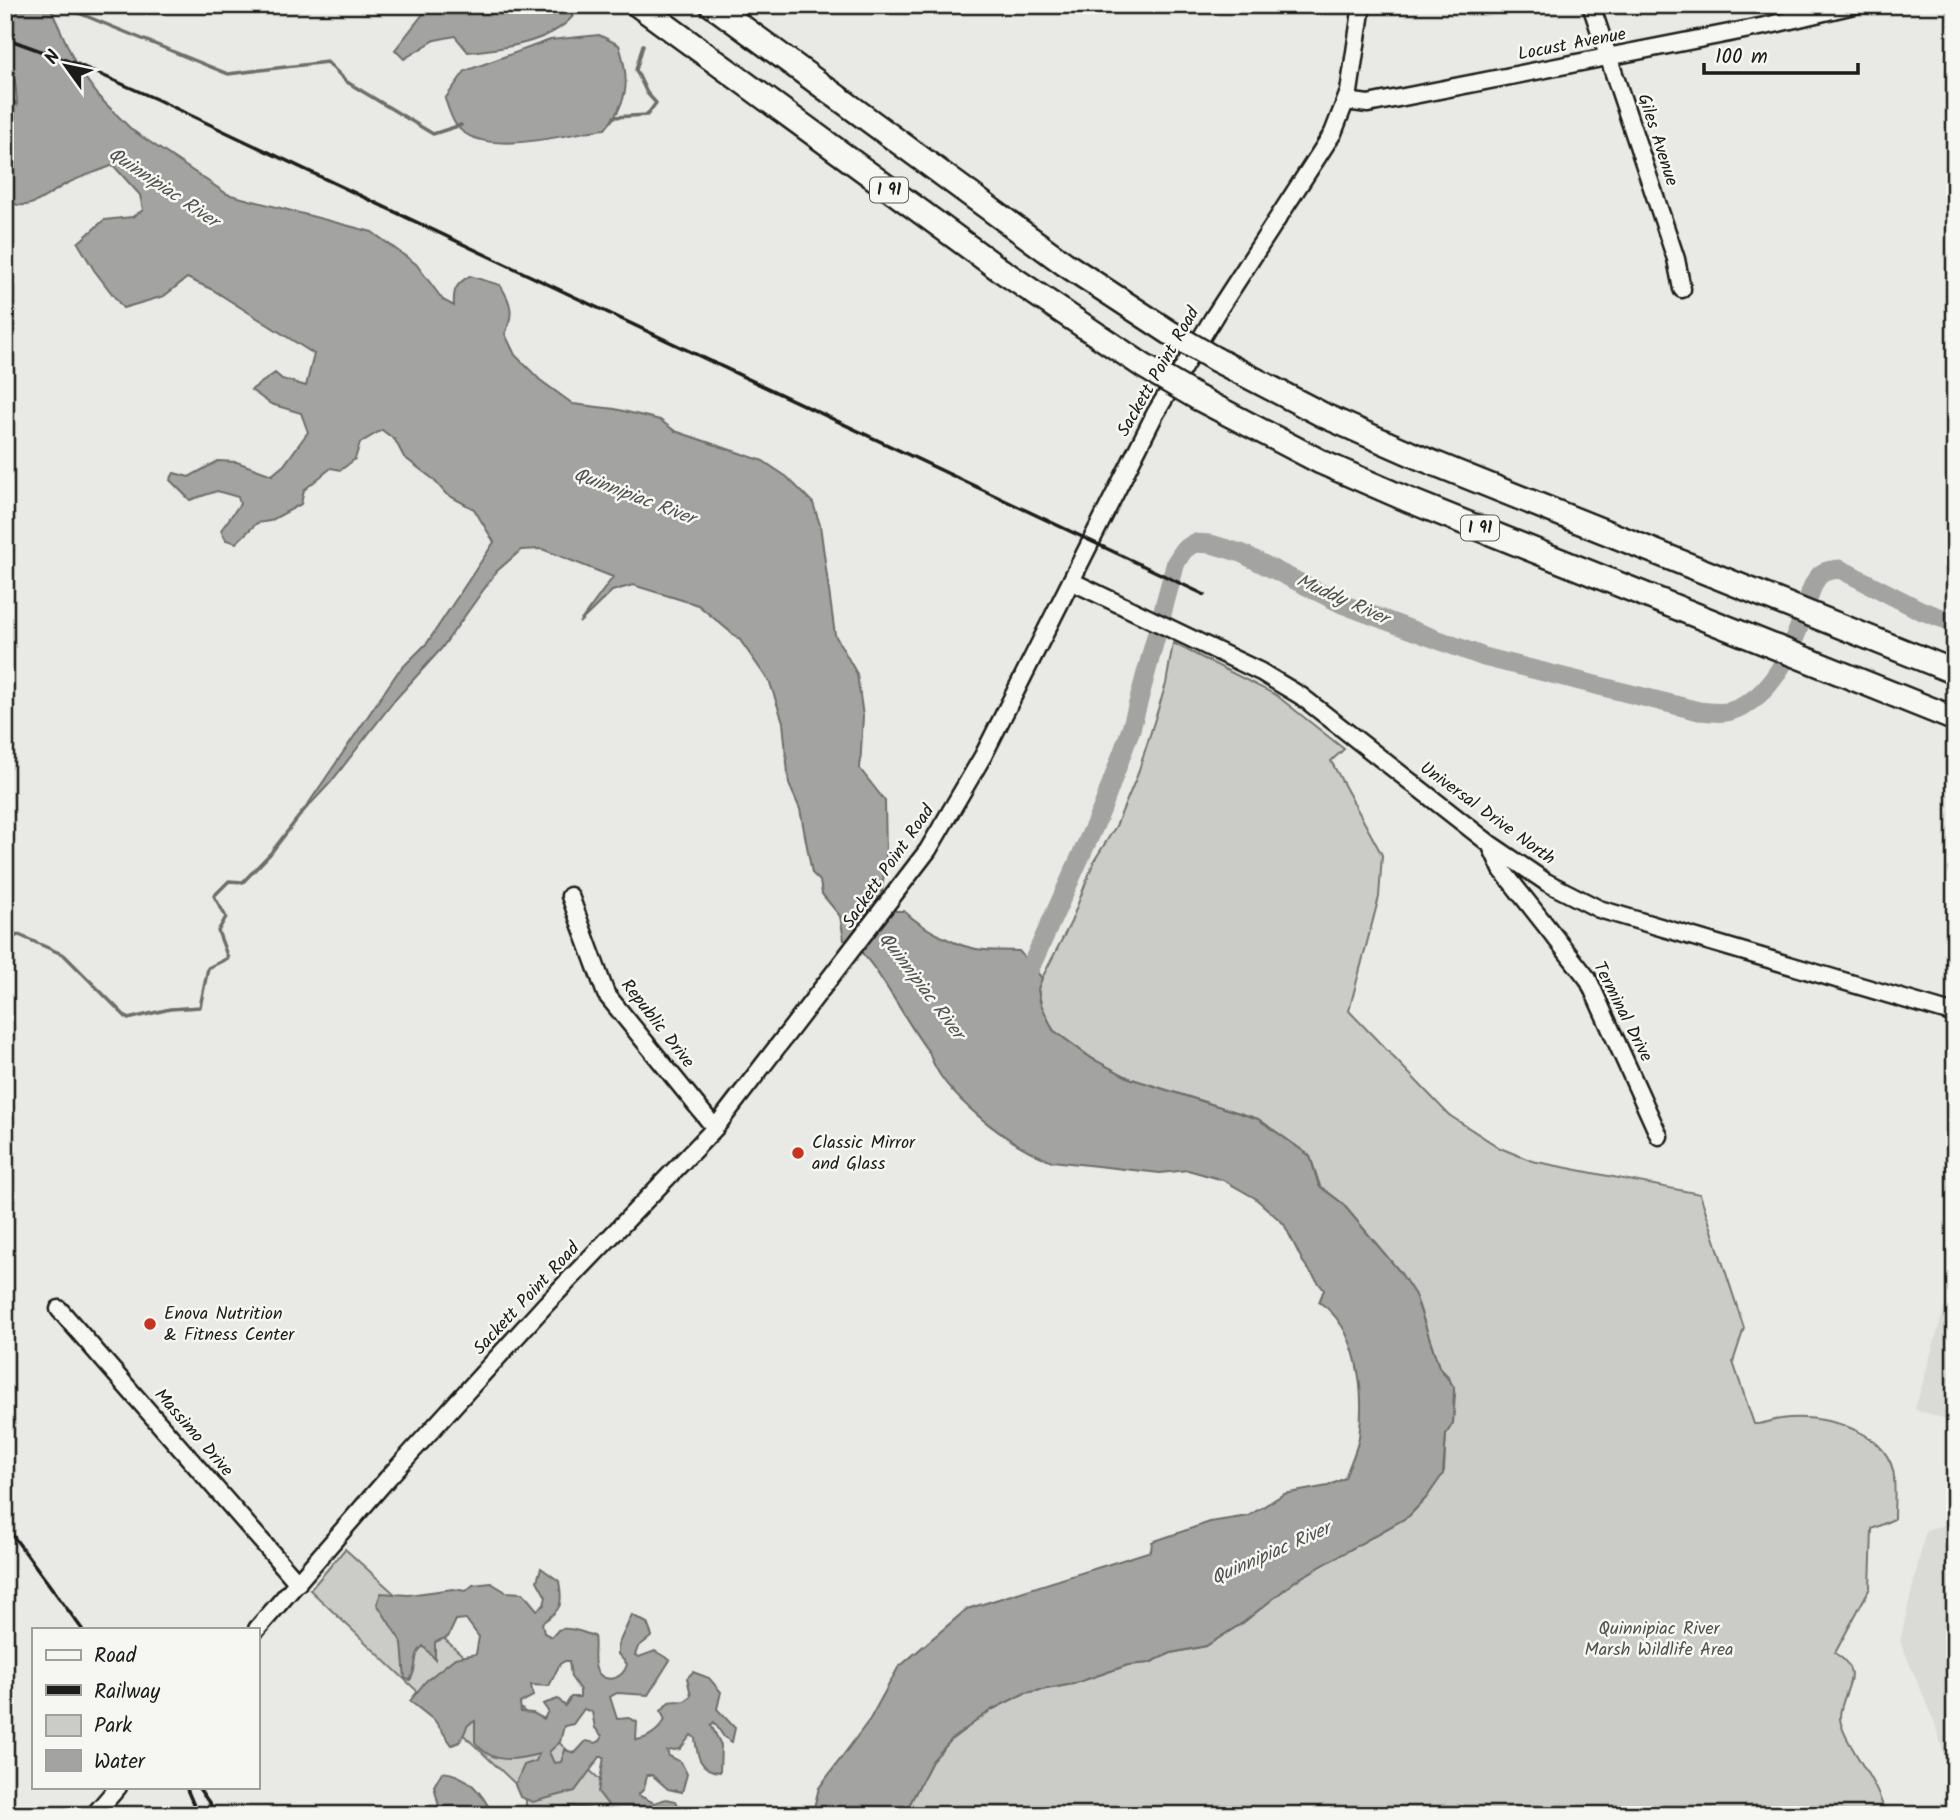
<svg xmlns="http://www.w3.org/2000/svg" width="1960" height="1820" viewBox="0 0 1960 1820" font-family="Kalam,sans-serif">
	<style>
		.built { fill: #dadad6 }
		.green { fill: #cbcbc7; stroke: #747472; stroke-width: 2 }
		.water { fill: #a3a3a1; stroke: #6d6d6c; stroke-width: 2; fill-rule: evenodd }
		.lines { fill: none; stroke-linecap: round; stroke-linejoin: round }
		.stream { stroke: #6d6d6c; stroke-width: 3.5 }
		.river { stroke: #a3a3a1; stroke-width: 19 }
		.minor-casing { stroke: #1c1c1c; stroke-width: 21 }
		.highway-casing { stroke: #1c1c1c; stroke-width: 28 }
		.minor { stroke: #f6f6f2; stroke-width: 16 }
		.highway { stroke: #f6f6f2; stroke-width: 23 }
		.rail { stroke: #1c1c1c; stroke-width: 3.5 }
		.highway-bridge-casing { stroke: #1c1c1c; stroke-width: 28; stroke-linecap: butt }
		.highway-bridge { stroke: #f6f6f2; stroke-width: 23 }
		.poi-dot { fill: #c8321e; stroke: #f6f6f2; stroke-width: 2.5 }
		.labels { text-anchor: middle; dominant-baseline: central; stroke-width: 5; stroke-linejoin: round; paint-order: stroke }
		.shield { fill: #f6f6f2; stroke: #5d5d5c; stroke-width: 2 }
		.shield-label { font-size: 16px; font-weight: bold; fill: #1c1c1c }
		.street-label { font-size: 18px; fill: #1c1c1c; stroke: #f6f6f2 }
		.poi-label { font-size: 18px; fill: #1c1c1c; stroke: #f6f6f2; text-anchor: start }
		.park-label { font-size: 18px; fill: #51514f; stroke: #f6f6f2 }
		.water-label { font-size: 19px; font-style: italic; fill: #525251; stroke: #f6f6f2 }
	</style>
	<rect width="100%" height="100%" fill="#e9e9e5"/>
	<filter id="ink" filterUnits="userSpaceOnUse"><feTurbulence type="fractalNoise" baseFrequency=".0143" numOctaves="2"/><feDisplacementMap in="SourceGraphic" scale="14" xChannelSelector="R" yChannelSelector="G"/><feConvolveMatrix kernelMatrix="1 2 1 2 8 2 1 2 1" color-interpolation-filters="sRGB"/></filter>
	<g filter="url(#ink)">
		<path class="built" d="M 1955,1271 L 1955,1422 L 1915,1409 Z
			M 1955,1522 L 1955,1771 L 1947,1766 L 1935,1724 L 1900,1641 L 1926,1530 Z"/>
		<path class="green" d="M 1173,643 L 1276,695 L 1344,749 L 1331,761 L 1382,855 L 1379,897 L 1349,1011 L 1449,1115 L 1500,1148 L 1532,1161 L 1700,1194 L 1744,1328 L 1733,1362 L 1754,1424 C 1765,1424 1771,1420 1781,1419 C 1818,1413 1882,1428 1893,1470 C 1896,1485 1894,1504 1894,1519 L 1872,1529 L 1870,1588 L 1835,1653 C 1867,1673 1841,1691 1840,1716 C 1839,1738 1880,1782 1885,1815 L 904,1815 L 932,1761 L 952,1739 L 991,1710 L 1025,1693 L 1073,1684 L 1128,1665 L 1149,1663 L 1171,1653 L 1206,1646 L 1244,1622 L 1295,1581 L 1409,1516 L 1426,1498 L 1444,1471 L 1446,1434 L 1453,1423 L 1455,1395 L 1449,1377 L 1439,1367 L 1418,1303 L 1400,1272 L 1342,1203 L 1320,1186 L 1310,1156 L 1258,1119 L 1129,1078 L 1097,1062 L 1053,1030 L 1042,1008 L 1038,989 L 1042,978 L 1071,922 L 1094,861 L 1116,826 L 1137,776 L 1166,684 Z
			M 345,1549 L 639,1815 L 526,1815 L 526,1794 L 310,1590 Z"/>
		<path class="water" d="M 5,5 L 49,5 L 77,67 L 101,99 L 132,130 L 227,194 L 372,232 L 416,264 L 443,300 L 454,306 C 453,291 455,284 470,276 L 500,285 C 512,303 514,314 505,334 L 515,355 L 540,380 L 573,404 L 615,409 L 660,420 L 675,431 L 763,461 L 787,477 L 813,503 L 820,525 L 835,635 L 857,674 L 863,716 L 860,769 L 885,801 L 886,855 L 881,900 L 896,911 L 904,911 C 922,928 959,949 985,950 C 996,951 1007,950 1019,951 L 1042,978 L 1038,989 L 1040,1002 L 1053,1030 L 1091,1058 L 1129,1078 L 1258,1119 L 1310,1156 L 1319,1186 L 1342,1203 L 1400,1272 L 1415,1295 L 1439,1367 L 1454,1387 L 1453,1423 L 1446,1434 L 1443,1474 L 1426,1498 L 1409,1516 L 1295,1581 L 1244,1622 L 1206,1646 L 1171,1653 L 1149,1663 L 1128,1665 L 1073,1684 L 1025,1693 L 991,1710 L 952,1739 L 932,1761 L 904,1815 L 812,1815 L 819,1788 L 870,1719 L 898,1668 L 967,1609 L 1151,1551 L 1152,1542 L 1210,1522 L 1248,1516 L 1284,1494 L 1328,1486 L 1345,1478 C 1349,1465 1357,1451 1359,1437 C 1365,1393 1359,1328 1319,1302 L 1324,1290 L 1303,1262 L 1284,1224 L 1255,1198 L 1223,1180 L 1188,1170 L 1160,1173 L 1052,1161 C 1012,1148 941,1094 929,1052 C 910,1031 867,942 844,940 L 840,916 L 822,894 L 820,881 L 812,873 L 800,809 L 789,784 L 783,722 L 770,683 L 740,640 L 698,605 L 633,585 L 612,591 L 579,623 L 613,577 L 542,549 L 521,550 L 497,571 L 441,649 L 394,701 L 331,782 L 302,813 L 398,672 L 427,643 L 494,542 L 474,509 L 446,494 L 433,479 L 404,457 L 395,440 L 382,430 L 360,443 L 355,459 L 341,470 L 331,468 L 304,490 L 301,504 L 270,521 L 257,523 L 236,543 L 226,540 L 221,530 L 240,504 L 238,497 L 217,491 L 190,500 L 170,480 L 174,473 L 189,477 L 218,461 L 237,462 L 272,475 L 284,465 L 308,432 L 301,413 L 271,404 L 251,390 L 275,373 L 282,379 L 306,386 L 314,354 L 213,290 L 187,278 L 164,296 L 123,308 L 94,270 L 78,243 L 104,220 L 132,217 L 143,210 L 140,195 L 113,165 C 98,172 81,176 66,184 C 47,194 29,215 5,200 L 5,89 L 17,105 C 16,71 5,39 5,5 Z
			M 430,5 L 571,5 L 573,16 C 550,43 501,49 468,52 L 455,36 L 435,40 L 404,59 L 395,50 Z
			M 599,35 L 619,45 C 630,80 629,102 605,129 C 568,133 482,160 456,125 C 451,118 448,107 445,99 L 465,71 L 550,40 Z
			M 541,1568 L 559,1581 C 563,1605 562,1609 542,1623 L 544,1633 L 552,1637 L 558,1630 C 569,1626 584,1633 594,1636 C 596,1645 593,1656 595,1665 C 599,1685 623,1682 627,1664 L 618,1654 L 618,1645 L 632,1615 L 647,1623 L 652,1636 L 638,1647 L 635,1655 L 639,1657 L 655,1651 L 670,1660 L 648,1695 L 617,1693 L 610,1697 L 617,1719 L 629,1718 L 637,1722 L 636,1740 C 648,1739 659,1730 665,1720 L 661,1711 L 669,1702 C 679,1699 684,1706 691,1695 L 687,1678 L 693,1672 L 709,1678 L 721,1692 L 717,1709 L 735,1728 L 732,1742 L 724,1737 L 714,1722 L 711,1725 L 721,1745 L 720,1772 C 699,1771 697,1754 695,1738 L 691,1735 L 680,1749 L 667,1751 L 669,1756 L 681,1762 L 687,1774 L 682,1792 L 668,1789 L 652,1775 L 647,1775 L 644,1789 L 638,1795 L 654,1803 L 666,1799 L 675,1801 L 682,1815 L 540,1815 C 559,1801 581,1807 602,1811 L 608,1805 L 598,1792 L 604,1757 L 600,1757 L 575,1791 L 533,1802 L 520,1797 L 515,1785 L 524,1765 L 536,1761 L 539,1754 C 516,1760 492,1765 475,1742 L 475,1721 L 468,1725 L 460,1742 L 452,1745 L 435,1721 L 410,1701 L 426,1681 L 455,1658 L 476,1654 L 479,1637 L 466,1619 L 456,1620 L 448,1637 L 435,1642 L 435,1659 L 423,1646 C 412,1655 418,1670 410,1680 L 405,1679 L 402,1643 L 377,1604 L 381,1593 L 408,1595 L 453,1589 L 466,1591 L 473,1585 L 491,1583 L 506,1592 L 523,1593 L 537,1610 L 544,1605 L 546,1597 L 537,1581 ZM 565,1661 L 569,1661 L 571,1677 L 580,1690 L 580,1697 L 571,1697 L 565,1706 L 558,1699 L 543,1704 L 548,1711 L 544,1719 L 533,1713 L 521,1712 L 520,1703 L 533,1696 L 531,1685 L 549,1686 L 560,1664 ZM 584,1709 L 592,1712 L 595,1728 L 602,1736 L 601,1740 L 596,1743 L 586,1741 L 575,1753 L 565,1750 L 561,1762 L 554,1763 L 549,1752 L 560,1742 L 564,1726 L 573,1724 Z
			M 442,1772 C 468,1774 482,1793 493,1815 L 441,1815 L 434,1786 Z"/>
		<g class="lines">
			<path class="stream" d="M 59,5 L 228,74 L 327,62 L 347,82 L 433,134 L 461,125
				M 614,117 L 647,115 L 656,103 L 647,93 L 636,70 L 643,45
				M 5,939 L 19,935 L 64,955 L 128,1019 L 170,1009 L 200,1007 L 208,968 L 228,958 L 218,931 L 226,917 L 214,896 L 229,881 L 243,882 L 270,854 L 304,810"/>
			<path class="river" d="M 1022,986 L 1102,809 L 1131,729 L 1176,562 L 1184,550 L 1194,543 L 1211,544 L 1241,553 L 1342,604 L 1484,657 L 1699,711 C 1709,712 1722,714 1731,711 C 1774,697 1792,649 1805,610 C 1809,599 1811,583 1820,575 C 1825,570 1833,570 1840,569 L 1920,610 L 1955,623"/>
			<g class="minor-casing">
				<path id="minor" d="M 1591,5 L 1676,259 L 1682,289
					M 1346,101 L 1368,104 L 1770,25 L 1854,5
					M 1071,581 L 1261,672 L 1301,696 L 1490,844 L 1546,882 L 1599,909 L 1955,1014
					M 1490,844 L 1502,870 L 1588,979 L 1659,1136
					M 570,896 L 606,994 L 715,1128
					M 59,1309 L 298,1583
					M 257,1629 L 388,1478 L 546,1304 L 715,1128 L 928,850 L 983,756 L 1155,414 L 1215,315 L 1333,133 L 1349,92 L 1362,5
					M 94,1815 L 118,1787"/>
			</g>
			<g class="highway-casing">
				<path id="highway" d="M 638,5 L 999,269 L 1145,367
					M 712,5 L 1065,264 L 1172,334
					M 1215,359 L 1325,416 L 1416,456 L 1955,672
					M 1198,398 L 1321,462 L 1406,499 L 1955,719"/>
			</g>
			<use href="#minor" class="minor"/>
			<use href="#highway" class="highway"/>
			<path class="rail" d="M 5,38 L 79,65 L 156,99 L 1205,595
				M 5,1525 L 82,1629
				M 186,1787 L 198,1815
				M 198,1787 L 218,1815"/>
			<g class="highway-bridge-casing">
				<path id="highway-bridge" d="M 1172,334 L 1215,359
					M 1145,367 L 1198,398"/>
			</g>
			<use href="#highway-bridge" class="highway-bridge"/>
		</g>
	</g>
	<g class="poi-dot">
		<circle cx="798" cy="1153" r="7"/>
		<circle cx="150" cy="1324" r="7"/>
	</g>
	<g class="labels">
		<g class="shield">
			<rect x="870" y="177.5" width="38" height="25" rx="5"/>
			<rect x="1461" y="515.5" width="38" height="25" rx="5"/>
		</g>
		<g class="shield-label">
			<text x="889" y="190">I 91</text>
			<text x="1480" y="528">I 91</text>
		</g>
		<g class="street-label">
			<text transform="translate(1572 45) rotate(-11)">Locust Avenue</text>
			<text transform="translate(1657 140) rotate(72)">Giles Avenue</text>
			<text transform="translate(1159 372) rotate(-60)">Sackett Point Road</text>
			<text transform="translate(1487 814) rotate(36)">Universal Drive North</text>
			<text transform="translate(889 867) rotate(-55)">Sackett Point Road</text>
			<text transform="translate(1622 1012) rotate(63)">Terminal Drive</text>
			<text transform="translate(657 1024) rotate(52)">Republic Drive</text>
			<text transform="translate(527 1299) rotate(-47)">Sackett Point Road</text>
			<text transform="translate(193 1433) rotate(49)">Massimo Drive</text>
		</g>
		<g class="poi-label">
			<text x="812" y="1143">Classic Mirror<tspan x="812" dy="21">and Glass</tspan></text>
			<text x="164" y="1314">Enova Nutrition<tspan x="164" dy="21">&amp; Fitness Center</tspan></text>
		</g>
		<g class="park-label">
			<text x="1659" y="1629">Quinnipiac River<tspan x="1659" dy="21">Marsh Wildlife Area</tspan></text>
		</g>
		<g class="water-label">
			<text transform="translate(163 188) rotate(34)">Quinnipiac River</text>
			<text transform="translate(634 497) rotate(21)">Quinnipiac River</text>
			<text transform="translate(1342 600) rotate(24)">Muddy River</text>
			<text transform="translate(921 986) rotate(53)">Quinnipiac River</text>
			<text transform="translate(1271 1554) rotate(-24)">Quinnipiac River</text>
		</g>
	</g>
	<rect width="1960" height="1820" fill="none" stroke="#f6f6f2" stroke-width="28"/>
	<rect x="14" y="14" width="1932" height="1792" fill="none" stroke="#1c1c1c" stroke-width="2.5" filter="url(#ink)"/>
	<rect x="32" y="1628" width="228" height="161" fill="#f6f6f2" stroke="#9f9f9c" stroke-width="2"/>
	<rect x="46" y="1650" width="35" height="10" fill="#f6f6f2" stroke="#9f9f9c" stroke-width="2"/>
	<text x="94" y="1662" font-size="21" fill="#1c1c1c">Road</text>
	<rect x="46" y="1685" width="35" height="10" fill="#1c1c1c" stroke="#9f9f9c" stroke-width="2"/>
	<text x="94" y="1698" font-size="21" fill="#1c1c1c">Railway</text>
	<rect x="46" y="1715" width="35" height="21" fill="#cbcbc7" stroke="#9f9f9c" stroke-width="2"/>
	<text x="94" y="1732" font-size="21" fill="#1c1c1c">Park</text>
	<rect x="46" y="1750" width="35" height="21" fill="#a3a3a1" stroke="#9f9f9c" stroke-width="2"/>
	<text x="94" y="1768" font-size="21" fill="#1c1c1c">Water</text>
	<g transform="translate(66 66) rotate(303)" stroke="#f6f6f2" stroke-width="5" paint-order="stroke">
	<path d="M0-5L12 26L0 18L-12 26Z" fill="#1c1c1c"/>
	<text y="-10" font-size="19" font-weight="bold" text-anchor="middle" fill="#1c1c1c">N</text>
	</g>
	<path d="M1704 63v10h154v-10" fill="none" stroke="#1c1c1c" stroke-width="3.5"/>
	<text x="1715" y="63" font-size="21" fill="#1c1c1c" stroke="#f6f6f2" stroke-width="5" paint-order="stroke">100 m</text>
</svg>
